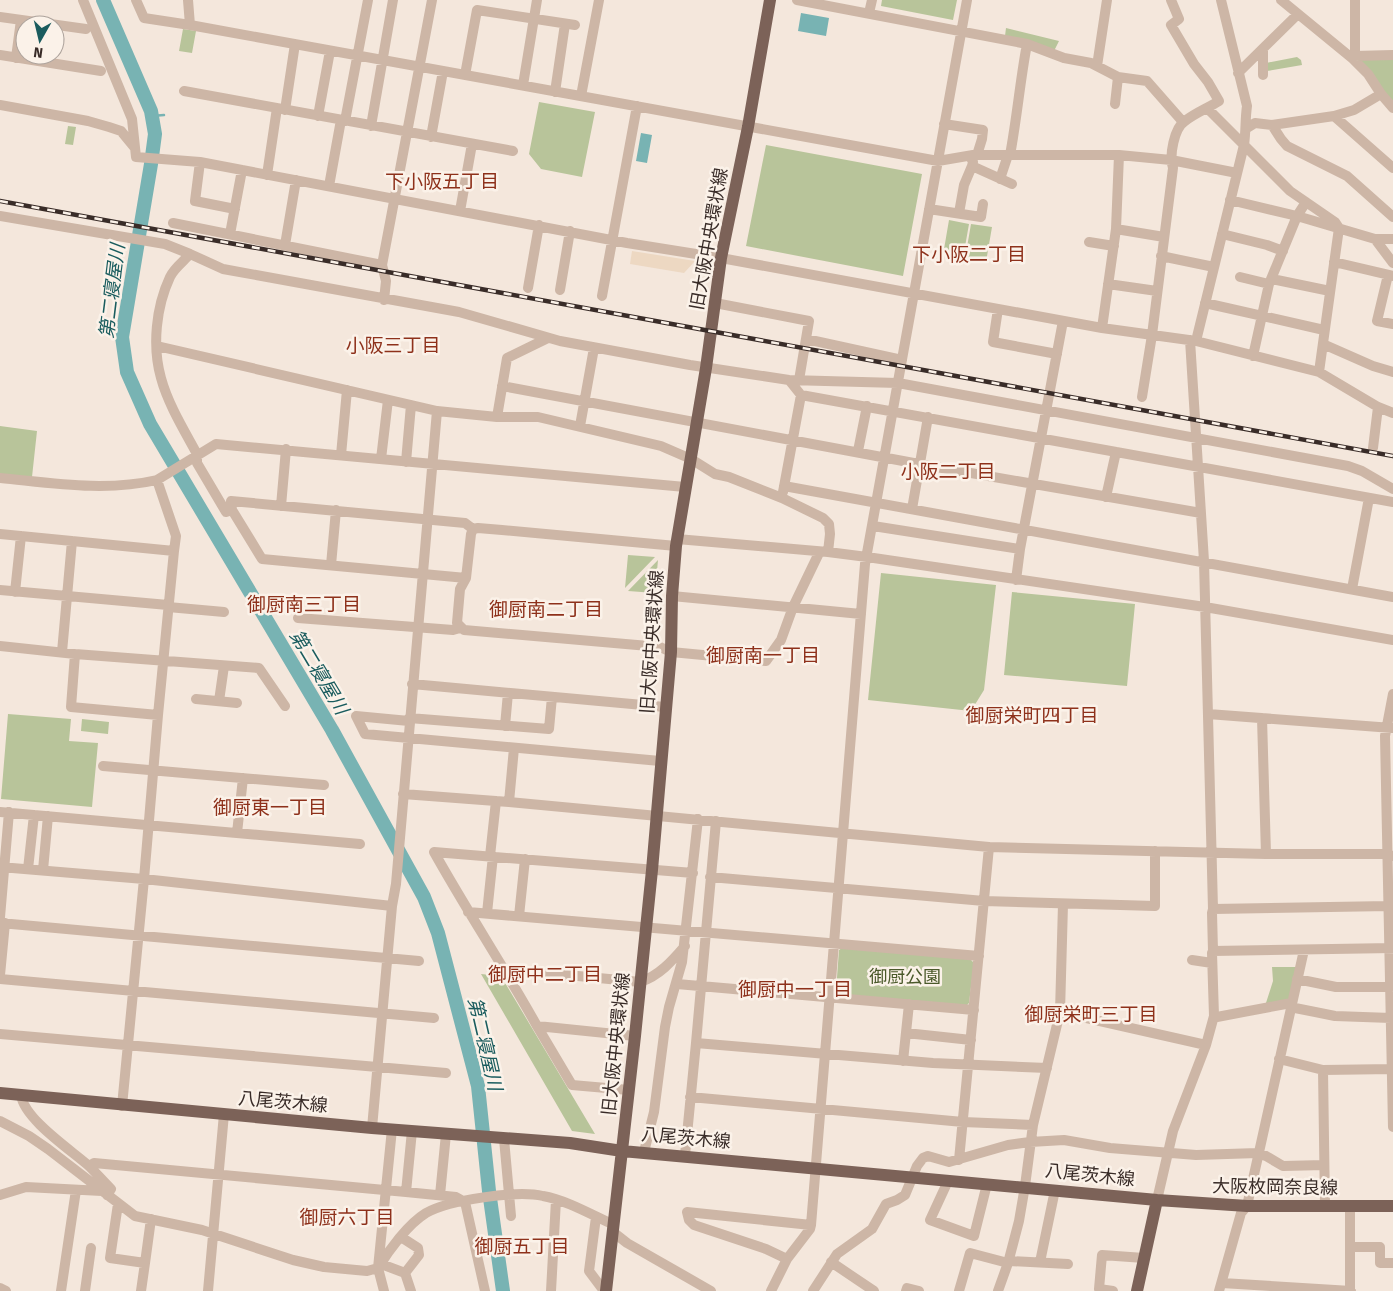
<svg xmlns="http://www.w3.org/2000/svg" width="1393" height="1291" viewBox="0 0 1393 1291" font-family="'Fira Sans','Noto Sans JP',sans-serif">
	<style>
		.green { fill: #b8c49a }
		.plaza { fill: #edd8c2 }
		.water { fill: #78b3b3 }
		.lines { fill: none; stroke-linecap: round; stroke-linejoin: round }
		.stream { stroke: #78b3b3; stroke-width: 2.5 }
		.river { stroke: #78b3b3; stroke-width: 14 }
		.minor { stroke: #cdb6a6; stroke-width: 10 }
		.major { stroke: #7c6258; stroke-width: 12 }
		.rail-casing { stroke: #392c28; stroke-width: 4.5 }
		.rail { stroke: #fbf2e9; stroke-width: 2.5; stroke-dasharray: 8; stroke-linecap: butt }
		.labels { text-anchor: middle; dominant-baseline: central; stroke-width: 5; stroke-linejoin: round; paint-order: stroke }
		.street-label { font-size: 18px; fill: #392c28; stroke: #fbf2e9 }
		.park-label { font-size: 18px; fill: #4a592a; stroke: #fbf2e9 }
		.neighbourhood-label { font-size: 19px; fill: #8e311b; stroke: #fbf2e9 }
		.water-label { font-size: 19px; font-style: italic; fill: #1a5c5e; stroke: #fbf2e9 }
	</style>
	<rect width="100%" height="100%" fill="#f4e7dc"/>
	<path class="green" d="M 882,0 L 957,0 L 953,20 L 881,6 Z
		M 1006,28 L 1059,41 L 1054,51 L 1005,36 Z
		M 183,29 L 196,31 L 192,53 L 179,51 Z
		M 1297,57 L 1301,60 L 1302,65 L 1267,71 L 1266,63 Z
		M 1393,58 L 1393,105 L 1357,59 Z
		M 539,102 L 595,112 L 582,177 L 541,169 L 529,154 Z
		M 68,126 L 76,127 L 73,145 L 65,144 Z
		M 766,145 L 922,174 L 903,276 L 746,246 Z
		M 949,220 L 969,224 L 963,258 L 943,255 Z
		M 971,224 L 992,227 L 986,262 L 965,259 Z
		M 0,426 L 37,431 L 32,477 L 0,475 Z
		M 628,555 L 655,557 L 625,588 Z
		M 658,560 L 655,593 L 628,591 Z
		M 881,573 L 996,585 L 984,690 L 971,711 L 868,700 Z
		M 1012,592 L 1135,604 L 1127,686 L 1004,675 Z
		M 8,714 L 71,719 L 69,741 L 98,743 L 92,807 L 1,799 Z
		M 82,719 L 109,722 L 108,734 L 81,731 Z
		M 842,948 L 970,959 L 974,963 L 969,1003 L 966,1006 L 839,995 L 836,991 L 839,950 Z
		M 1272,967 L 1298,967 L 1289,1002 L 1265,1006 L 1273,981 Z
		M 481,974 L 501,976 L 595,1134 L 572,1131 Z"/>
	<path class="plaza" d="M 632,251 L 695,261 L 684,273 L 630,264 Z"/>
	<path class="water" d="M 801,13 L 829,18 L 826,36 L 798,31 Z
		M 641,133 L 652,135 L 647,163 L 636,161 Z"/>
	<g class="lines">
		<path class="stream" d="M 152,116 L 164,115"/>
		<path class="river" d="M 103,0 L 151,111 L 155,134 L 151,164 L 122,337 L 127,372 L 150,424 L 332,730 L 424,897 L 438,933 L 478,1086 L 489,1191 L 503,1291"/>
		<path class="minor" d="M 83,0 L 132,119 L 136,157 L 200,162 L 627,243 L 721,258 L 1102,328 L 1196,341 L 1319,372 L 1378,407 L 1393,413
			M 136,0 L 144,18 L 190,25 L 938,161 L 973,155 L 1119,155 L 1171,160 L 1237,173
			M 188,0 L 190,25
			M 797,0 L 1027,44 L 1064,58 L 1091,63 L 1118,77 L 1147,81 L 1183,122
			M 1281,0 L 1353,59 L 1368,74 L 1381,94 L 1393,108
			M 869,13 L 872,0
			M 0,17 L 86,29
			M 0,55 L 101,71
			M 1355,56 L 1393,55
			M 16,58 L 21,20
			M 1353,59 L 1355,56 L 1355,0
			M 1097,66 L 1107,0
			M 1238,73 L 1298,14
			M 465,75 L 477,10 L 575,25
			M 1263,75 L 1263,49
			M 523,85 L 537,0
			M 184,91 L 513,151
			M 555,92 L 565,24
			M 581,96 L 599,0
			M 1115,104 L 1118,77
			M 0,105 L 88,121 L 109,127 L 121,131 L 135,148
			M 1208,109 L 1290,191 L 1335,222 L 1339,228 L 1319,372
			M 285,110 L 295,44
			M 318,116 L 330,51
			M 1334,116 L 1354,110 L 1381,94
			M 345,121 L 368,0
			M 944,124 L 983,130 L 982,139 L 977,155
			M 1272,125 L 1281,139 L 1287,146 L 1347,176 L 1393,217
			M 371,126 L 393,0
			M 1247,128 L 1255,123 L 1272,125 L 1334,116 L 1393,168
			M 431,137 L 443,71
			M 1010,155 C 1017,118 1020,81 1027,44
			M 200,162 L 195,201 L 235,209
			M 972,166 L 1012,184
			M 267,175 L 277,108
			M 1000,179 L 1008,155
			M 329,186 L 341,120
			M 1230,200 L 1297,216 L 1375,239 L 1393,239
			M 929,209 L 981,217 L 983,204
			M 460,211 L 472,144
			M 959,213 L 964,185 L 972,166 L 973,162 L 970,156
			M 0,216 L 165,244 L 190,254 L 223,269 L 459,312 L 560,341 L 690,365 L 789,380 L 898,383 L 1348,466 L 1362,471 L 1393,489
			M 173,223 L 382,265
			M 1116,229 L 1164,237
			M 230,234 L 242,170
			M 1222,234 L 1267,245 L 1283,251
			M 1375,239 L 1393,263
			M 1089,242 L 1114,246
			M 285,245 L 296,180
			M 190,254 C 184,261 174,268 170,277 C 156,307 152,346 161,378 C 168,404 184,430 197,454 L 197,463 L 226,512 L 232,510 L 262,559 L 466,578
			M 1161,256 L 1214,267
			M 1334,262 L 1393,276
			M 1388,275 L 1377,321 L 1393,324
			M 1240,277 L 1269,284
			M 1272,279 L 1330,291
			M 1108,284 L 1157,291
			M 528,288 L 539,225
			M 560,290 L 570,231
			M 602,296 L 637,106
			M 384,300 L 386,281 L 382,265 L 432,0
			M 715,303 L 809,321 L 799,380
			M 1205,303 L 1324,330
			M 998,309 L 993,342 L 1057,354
			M 1102,328 L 1116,229 L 1119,155
			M 806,339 L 902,360
			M 1196,341 L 1244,145 C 1246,131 1245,120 1247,106 L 1221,0
			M 1323,344 L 1373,366 L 1393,372
			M 157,346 L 437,411 L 497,417 L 538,417 L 661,446 L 691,459 L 715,474 L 729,477 L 782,498 L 823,518 L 829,524 L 830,534 L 828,552
			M 1253,356 L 1269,284 L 1297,216 L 1306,202
			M 789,380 L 801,395 L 1393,502
			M 502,386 L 919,464 L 1201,513
			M 1142,397 L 1152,335 L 1173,168 C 1169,156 1174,128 1185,121 C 1195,113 1208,108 1219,101 L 1208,82 L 1194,64 L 1171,25 L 1179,19 L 1171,0
			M 497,417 L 507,358 L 548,338
			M 580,426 L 594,348
			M 1373,448 L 1378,407
			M 858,451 L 867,406
			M 341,455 L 347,390
			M 381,459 L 388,400
			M 406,462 L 411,405
			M 0,478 C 52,483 105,492 157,480 L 216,444 L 685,487
			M 157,480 L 176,536 L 174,551
			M 784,486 L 1393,597
			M 783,492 L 801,395
			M 1106,497 L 1116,452
			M 281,506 L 286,449
			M 912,509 L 928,417
			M 232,510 L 231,501 L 465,523 L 473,529
			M 873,526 L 1020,549
			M 473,529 L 471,534 L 466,578 L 460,589 L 457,623 L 464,630 L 660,647 L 671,652 L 766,661 L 781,640 L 793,607 L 819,553
			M 473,529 L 478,528 L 502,530 L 676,546
			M 0,534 L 174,551 L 158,715 L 144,879 L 122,1106
			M 677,539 L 828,552 L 867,557 L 1205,607 L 1393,640
			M 331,565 L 336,510
			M 1016,580 L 1020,549 L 1063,321
			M 1352,589 L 1369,498
			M 0,590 L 168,605
			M 15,592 L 21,536
			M 672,596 L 861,614
			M 168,607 L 224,612
			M 298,618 L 453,630 L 460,628
			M 0,646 L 75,654 L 259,668 L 285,706
			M 62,652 L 72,541
			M 75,654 L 71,707 L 158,715
			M 412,684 L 665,707
			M 1393,694 L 1385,736 L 1393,1127
			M 196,699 L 237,703
			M 219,701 L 224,666
			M 1208,714 L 1392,728
			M 409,718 L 549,729 L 552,697
			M 1262,718 L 1266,854
			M 409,721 L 356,716 L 365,734 L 660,761
			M 505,726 L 508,693
			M 103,766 L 324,785
			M 403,794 L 509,802 L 989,847 L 1266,854 L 1387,854 L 1393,856
			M 509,802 L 514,748
			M 0,812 L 360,844
			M 237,833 L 243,778
			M 490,856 L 496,801
			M 0,867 L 144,879 L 392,906
			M 28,869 L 34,815
			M 43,870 L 48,816
			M 710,877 L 984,901 L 1155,906 L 1155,851
			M 1213,909 L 1389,906
			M 468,912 L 979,956
			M 487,913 L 493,856
			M 519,916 L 525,859
			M 0,917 L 9,812
			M 0,923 L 419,961
			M 1213,951 L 1393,948
			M 1192,960 L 1212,963
			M 505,969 L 640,982 C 659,976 672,961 685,946
			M 0,975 L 5,923
			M 0,979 L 434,1018
			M 1297,979 L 1336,987 L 1391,987
			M 677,984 L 974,1010
			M 1290,1007 L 1335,1016 L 1391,1018
			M 1060,1012 L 1206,1045
			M 1214,1016 L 1217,1017 L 1291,1003
			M 537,1026 L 572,1085 L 629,1090
			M 906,1033 L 971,1040
			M 0,1034 L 446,1073
			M 635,1036 L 537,1026 C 504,967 467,911 434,852 L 693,873
			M 696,1043 L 716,821
			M 1279,1059 L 1323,1070 L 1393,1069
			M 903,1061 L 909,1004
			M 1323,1070 L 1325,1207
			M 21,1095 C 24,1119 71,1150 89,1166 C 97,1174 103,1181 111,1189 L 107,1195
			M 690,1097 L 963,1122 L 1033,1125
			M 0,1121 L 29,1136 L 48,1149 L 135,1216 L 202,1230 L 293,1260 L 324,1267 L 367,1271 L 378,1268 C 389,1250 408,1224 426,1213 C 449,1200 517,1190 543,1196 C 566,1200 592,1215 614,1225
			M 372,1128 L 392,906 L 396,884 L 437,411
			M 504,1139 L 511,1216
			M 644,1152 L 654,1112 L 665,1027 L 669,1007 L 682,962 L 698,819
			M 685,1155 L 696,1043 L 933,1063 L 1047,1068
			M 959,1160 L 989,847
			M 89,1166 L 94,1163 L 406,1192 L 456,1197 L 465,1202
			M 948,1181 L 930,1220 L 974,1236 L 987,1184
			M 406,1192 L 412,1131
			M 0,1195 L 26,1187 L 102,1191
			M 440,1195 L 446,1134
			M 1157,1200 L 1173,1131 L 1206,1045 L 1214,1016 L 1212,953 L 1213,951 L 1212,913 L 1213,909 L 1204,561 L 1190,340
			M 465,1202 L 485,1291
			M 118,1204 L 110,1258 L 145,1263 L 151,1219
			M 596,1217 L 589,1271 L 604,1291
			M 613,1232 L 627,1243 L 711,1291
			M 401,1237 L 418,1248 L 419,1255 L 405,1273
			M 1350,1247 L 1380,1247 L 1380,1263 L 1393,1263
			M 787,1259 L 766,1249 L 694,1225 L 689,1220 L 687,1212 L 811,1225
			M 1009,1261 L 1068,1264
			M 831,1262 L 874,1291
			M 1040,1262 L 1055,1190
			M 381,1264 L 405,1273 L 411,1291
			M 1222,1283 L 1351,1291
			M 0,1288 L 6,1291
			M 61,1291 L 76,1190
			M 85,1291 L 91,1248
			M 141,1291 L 145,1263
			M 208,1291 L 224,1114
			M 384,1291 L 378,1268 L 392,1129
			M 551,1291 L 556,1200
			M 771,1291 L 787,1259 L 810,1229 L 811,1225 L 865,564 L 967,0
			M 813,1291 L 837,1254 L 872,1229 L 886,1204 L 897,1200 L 905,1195 L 917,1166 L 923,1158 L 928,1156 L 949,1162 L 1008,1145 L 1030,1142 L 1064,1140 L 1110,1148 L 1196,1155 L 1258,1153 L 1266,1156 L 1283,1166 L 1324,1165
			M 906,1291 L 907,1288 L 919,1291
			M 959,1291 L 970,1253 L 1008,1263
			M 998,1291 L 1008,1263 L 1019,1221 L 1025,1186 L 1033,1125 L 1060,1012 L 1063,904
			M 1113,1291 L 1099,1289 L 1102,1255 L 1144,1258
			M 1219,1291 L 1241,1213 L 1247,1206 L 1304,950
			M 1350,1291 L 1350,1206"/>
		<path class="major" d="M 0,1093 L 372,1128 L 570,1143 L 622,1151 L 1157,1200 L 1247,1206 L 1393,1206
			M 606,1291 L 635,1036 L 652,870 L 671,652 L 672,596 L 676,546 L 706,368 L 721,258 L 748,127 L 770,0
			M 1137,1291 L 1157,1200"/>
		<g class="rail-casing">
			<path id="rail" d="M 0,201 L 1393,456"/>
		</g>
		<use href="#rail" class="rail"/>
	</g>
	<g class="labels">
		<g class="street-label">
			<text transform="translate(709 239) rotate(-80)">旧大阪中央環状線</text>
			<text transform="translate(652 642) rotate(-86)">旧大阪中央環状線</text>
			<text transform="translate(616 1044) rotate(-84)">旧大阪中央環状線</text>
			<text transform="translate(283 1102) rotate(5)">八尾茨木線</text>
			<text transform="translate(686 1138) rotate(5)">八尾茨木線</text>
			<text transform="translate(1090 1175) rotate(6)">八尾茨木線</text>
			<text transform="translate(1275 1187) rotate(1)">大阪枚岡奈良線</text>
		</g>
		<g class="park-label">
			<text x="905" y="977">御厨公園</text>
		</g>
		<g class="neighbourhood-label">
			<text x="442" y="181">下小阪五丁目</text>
			<text x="969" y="254">下小阪二丁目</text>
			<text x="393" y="345">小阪三丁目</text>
			<text x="948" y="471">小阪二丁目</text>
			<text x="304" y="604">御厨南三丁目</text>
			<text x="546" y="609">御厨南二丁目</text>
			<text x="763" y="655">御厨南一丁目</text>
			<text x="1032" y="715">御厨栄町四丁目</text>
			<text x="270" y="807">御厨東一丁目</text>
			<text x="545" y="974">御厨中二丁目</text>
			<text x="795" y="989">御厨中一丁目</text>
			<text x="1091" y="1014">御厨栄町三丁目</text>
			<text x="347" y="1217">御厨六丁目</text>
			<text x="522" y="1246">御厨五丁目</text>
		</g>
		<g class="water-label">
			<text transform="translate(112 291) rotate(-83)">第二寝屋川</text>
			<text transform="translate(319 672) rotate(59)">第二寝屋川</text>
			<text transform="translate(485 1044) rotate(77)">第二寝屋川</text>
		</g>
	</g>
	<g transform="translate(40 40) rotate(188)"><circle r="24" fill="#fbf2e9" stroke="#ada39c"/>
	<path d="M0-4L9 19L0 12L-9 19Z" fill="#1a5c5e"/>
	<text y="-8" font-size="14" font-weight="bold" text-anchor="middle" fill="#392c28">N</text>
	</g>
</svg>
